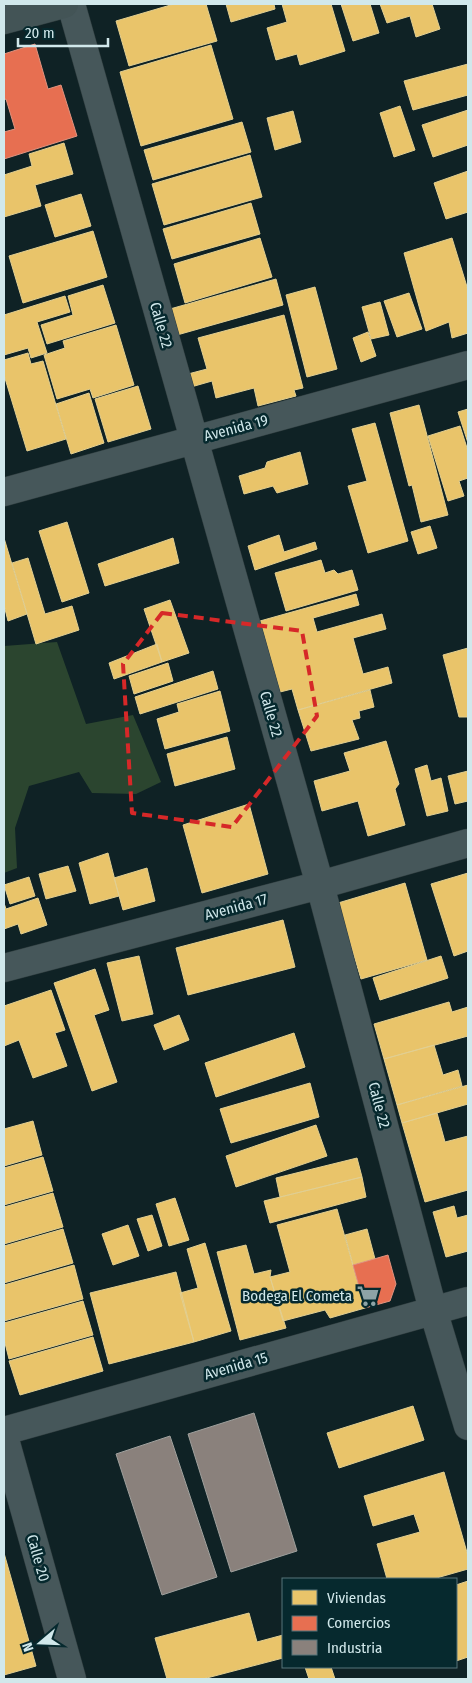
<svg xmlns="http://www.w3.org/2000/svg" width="472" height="1683" viewBox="0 0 472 1683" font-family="'Fira Sans Condensed',sans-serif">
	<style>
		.green { fill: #2b452f }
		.homes { fill: #e9c46a; stroke: #e2cf91 }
		.shops { fill: #e76f51; stroke: #e0937f }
		.industry { fill: #8a817c; stroke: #9fa09d }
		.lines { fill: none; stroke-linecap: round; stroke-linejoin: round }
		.minor-casing { stroke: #2e3c3e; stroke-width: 29 }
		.secondary-casing { stroke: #2e3c3e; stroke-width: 29 }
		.minor { stroke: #46575a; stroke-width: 28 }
		.secondary { stroke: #435456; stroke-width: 28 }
		.marked { fill: none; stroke: #d62828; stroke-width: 4; stroke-dasharray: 10 6; stroke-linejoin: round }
		.labels { text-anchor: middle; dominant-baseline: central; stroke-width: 5; stroke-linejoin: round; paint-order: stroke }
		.street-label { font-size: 15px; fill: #d1e8eb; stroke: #06292e }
		.poi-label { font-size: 15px; fill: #d1e8eb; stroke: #06292e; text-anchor: end }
	</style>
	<rect width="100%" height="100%" fill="#0f2225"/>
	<path class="green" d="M 57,642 L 86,724 L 133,715 L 161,782 L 136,794 L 92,793 L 79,772 L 29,786 L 15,828 L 17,868 L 4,873 L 4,646 Z"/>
	<path class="homes" d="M 174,4 L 206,4 L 217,41 L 129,66 L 116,21 Z
		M 226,4 L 274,4 L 275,9 L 231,22 Z
		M 282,4 L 331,4 L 345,51 L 300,65 L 297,54 L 276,60 L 267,28 L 287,22 Z
		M 341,4 L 370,4 L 379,33 L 353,41 Z
		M 380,4 L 432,4 L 440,29 L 416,37 L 410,16 L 387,23 Z
		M 211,45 L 233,119 L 141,146 L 120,72 Z
		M 468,64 L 468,95 L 413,110 L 404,81 Z
		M 400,106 L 415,150 L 394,157 L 380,113 Z
		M 468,110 L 468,145 L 433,157 L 422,125 Z
		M 293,111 L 301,142 L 275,150 L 267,118 Z
		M 242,122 L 251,152 L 153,180 L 144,150 Z
		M 64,143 L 73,174 L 35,185 L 41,206 L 4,217 L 4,175 L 32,166 L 29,154 Z
		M 250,155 L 262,197 L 164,225 L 152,184 Z
		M 468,171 L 468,212 L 446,219 L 434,183 Z
		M 81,194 L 91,226 L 55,237 L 45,205 Z
		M 251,203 L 260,234 L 172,259 L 163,229 Z
		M 93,231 L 107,277 L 23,303 L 9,256 Z
		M 260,238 L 272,277 L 185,303 L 174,264 Z
		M 452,238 L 468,290 L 468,333 L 452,338 L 449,322 L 426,331 L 404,253 Z
		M 276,279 L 283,305 L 177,335 L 170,309 Z
		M 103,285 L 115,323 L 47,344 L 41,325 L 73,315 L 68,296 Z
		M 315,287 L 337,369 L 307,377 L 286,295 Z
		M 409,293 L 422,329 L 397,337 L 384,301 Z
		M 65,296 L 70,312 L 37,322 L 47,353 L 31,358 L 28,348 L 4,355 L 4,315 Z
		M 380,302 L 389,335 L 371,339 L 362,307 Z
		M 284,315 L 303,388 L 294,390 L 296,396 L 258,406 L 254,388 L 216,398 L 212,381 L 191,387 L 188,374 L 207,369 L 198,338 Z
		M 116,325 L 134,385 L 93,398 L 90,389 L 57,399 L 44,355 L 65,348 L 63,341 Z
		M 368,332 L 376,356 L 361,362 L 353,338 Z
		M 28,353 L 31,364 L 43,361 L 66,439 L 27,451 L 4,375 L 4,360 Z
		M 138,386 L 151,429 L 108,442 L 95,399 Z
		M 89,393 L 104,443 L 71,454 L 56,404 Z
		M 419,405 L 448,515 L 421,522 L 412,485 L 409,486 L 390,413 Z
		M 468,409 L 468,443 L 458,412 Z
		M 375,423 L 408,541 L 368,553 L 348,486 L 367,481 L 352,429 Z
		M 460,426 L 468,451 L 468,478 L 459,481 L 464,496 L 448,501 L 428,436 Z
		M 300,452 L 308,484 L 277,493 L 273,486 L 244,494 L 239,476 L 265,468 L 267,462 Z
		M 67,522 L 89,593 L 62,602 L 39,531 Z
		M 430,526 L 437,548 L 418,554 L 411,532 Z
		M 279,535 L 284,552 L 315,542 L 317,549 L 255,570 L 248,546 Z
		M 4,538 L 27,614 L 8,621 L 4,605 Z
		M 173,538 L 179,563 L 105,586 L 98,564 Z
		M 28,558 L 45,614 L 72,606 L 79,630 L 36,644 L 12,563 Z
		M 321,560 L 325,573 L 334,570 L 338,574 L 352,570 L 358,590 L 286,611 L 275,573 Z
		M 356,594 L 359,605 L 313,618 L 317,632 L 382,614 L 386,629 L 353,638 L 363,674 L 388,667 L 392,683 L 298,710 L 292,689 L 280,692 L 260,621 Z
		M 170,600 L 189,653 L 162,662 L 144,609 Z
		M 157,644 L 162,662 L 114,679 L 109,663 Z
		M 468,648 L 468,717 L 459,717 L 443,655 Z
		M 168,663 L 173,681 L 134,694 L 129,676 Z
		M 213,671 L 218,689 L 140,714 L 135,697 Z
		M 370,690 L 374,707 L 359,711 L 360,718 L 352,720 L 359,739 L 311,751 L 298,710 Z
		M 220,691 L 230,731 L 165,749 L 157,719 L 179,712 L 177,704 Z
		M 227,737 L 235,769 L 175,786 L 167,754 Z
		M 386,741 L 399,784 L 395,789 L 405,825 L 368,836 L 358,801 L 322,811 L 314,781 L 350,771 L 344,753 Z
		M 427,765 L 431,781 L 441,778 L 448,811 L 427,816 L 415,769 Z
		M 468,771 L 468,801 L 455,804 L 448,776 Z
		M 249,804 L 268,874 L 202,893 L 183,825 Z
		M 108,853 L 119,896 L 90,904 L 79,863 Z
		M 68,866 L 76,891 L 46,899 L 39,874 Z
		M 147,868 L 155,901 L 123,910 L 114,878 Z
		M 468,873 L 468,951 L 454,956 L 431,884 Z
		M 29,877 L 35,896 L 10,904 L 4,885 Z
		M 405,883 L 427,960 L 361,979 L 338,903 Z
		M 38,898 L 47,925 L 21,934 L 18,924 L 4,929 L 4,903 L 6,909 Z
		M 283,920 L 295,967 L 188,995 L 176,948 Z
		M 139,956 L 153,1014 L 122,1021 L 107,963 Z
		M 441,956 L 448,978 L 380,1000 L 373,978 Z
		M 95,969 L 109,1010 L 94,1015 L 117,1082 L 92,1091 L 54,983 Z
		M 51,990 L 65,1030 L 55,1033 L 67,1066 L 33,1078 L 19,1040 L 4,1046 L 4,1006 Z
		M 449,1002 L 452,1012 L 468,1007 L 468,1036 L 384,1059 L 374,1024 Z
		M 179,1015 L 189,1040 L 164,1050 L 154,1025 Z
		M 294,1033 L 305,1067 L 216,1097 L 205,1063 Z
		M 434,1045 L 443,1075 L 458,1070 L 462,1086 L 397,1105 L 384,1059 Z
		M 310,1083 L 319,1117 L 231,1143 L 220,1109 Z
		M 468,1085 L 468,1104 L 402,1123 L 397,1105 Z
		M 437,1113 L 445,1142 L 468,1136 L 468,1190 L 425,1202 L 402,1123 Z
		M 33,1121 L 42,1155 L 4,1166 L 4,1129 Z
		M 316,1125 L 327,1156 L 236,1187 L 226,1156 Z
		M 43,1157 L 53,1191 L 4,1205 L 4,1168 Z
		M 357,1158 L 362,1177 L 280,1197 L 276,1178 Z
		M 362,1177 L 366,1197 L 270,1223 L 264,1201 Z
		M 53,1193 L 63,1227 L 4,1244 L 4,1207 Z
		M 175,1198 L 189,1240 L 169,1246 L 156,1204 Z
		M 454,1206 L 457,1218 L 468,1215 L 468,1251 L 446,1257 L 433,1212 Z
		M 337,1209 L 365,1308 L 330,1318 L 325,1310 L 283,1321 L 270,1277 L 290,1272 L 277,1225 Z
		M 152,1215 L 162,1246 L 148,1251 L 137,1219 Z
		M 128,1225 L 139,1256 L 113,1265 L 102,1234 Z
		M 63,1229 L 73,1263 L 4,1283 L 4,1246 Z
		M 367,1229 L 375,1259 L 353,1265 L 345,1235 Z
		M 205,1243 L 231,1331 L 194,1342 L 180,1293 L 198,1288 L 187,1249 Z
		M 246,1245 L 254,1274 L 271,1270 L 270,1277 L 286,1328 L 240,1340 L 217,1252 Z
		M 74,1265 L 83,1299 L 4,1321 L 4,1285 Z
		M 176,1272 L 194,1342 L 109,1364 L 90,1293 Z
		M 83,1301 L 93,1335 L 9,1359 L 4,1339 L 4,1323 Z
		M 93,1337 L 103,1371 L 20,1395 L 9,1361 Z
		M 413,1406 L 424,1440 L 339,1468 L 327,1433 Z
		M 444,1472 L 468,1556 L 468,1569 L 433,1579 L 387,1579 L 377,1544 L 420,1532 L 414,1514 L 373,1526 L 364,1496 Z
		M 4,1553 L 36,1666 L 4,1675 Z
		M 468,1581 L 468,1657 L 456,1661 L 456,1585 Z
		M 249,1613 L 257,1642 L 283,1635 L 283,1658 L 203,1679 L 167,1679 L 155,1638 Z
		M 305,1667 L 331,1667 L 335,1679 L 309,1679 Z"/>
	<path class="shops" d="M 35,44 L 48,89 L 61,85 L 77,136 L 4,159 L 4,132 L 15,129 L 6,99 L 4,100 L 4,54 Z
		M 388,1255 L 396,1284 L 390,1301 L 365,1308 L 353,1265 Z"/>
	<path class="industry" d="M 254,1413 L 297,1551 L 231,1572 L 188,1434 Z
		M 170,1436 L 217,1577 L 162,1595 L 116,1454 Z"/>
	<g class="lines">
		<g class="minor-casing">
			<path id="minor" d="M 71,4 L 320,885 L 433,1310 L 468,1426
				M 4,492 L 468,365
				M 4,968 L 320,885 L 468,843
				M 4,1431 L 468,1301
				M 4,1436 L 72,1679"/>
		</g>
		<g class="secondary-casing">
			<path id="secondary" d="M 4,20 L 64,4"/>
		</g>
		<use href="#minor" class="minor"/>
		<use href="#secondary" class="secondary"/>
	</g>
	<path class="marked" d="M 162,613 L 302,631 L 317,716 L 232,827 L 132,813 L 123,664 Z"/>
	<defs>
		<g id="supermarket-bare" transform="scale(1.725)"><path d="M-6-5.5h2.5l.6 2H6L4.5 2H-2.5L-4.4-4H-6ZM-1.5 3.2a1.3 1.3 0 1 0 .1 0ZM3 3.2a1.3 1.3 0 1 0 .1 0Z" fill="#8da3a6" stroke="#06292e" stroke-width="2.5" paint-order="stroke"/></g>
	</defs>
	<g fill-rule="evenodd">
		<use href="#supermarket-bare" x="368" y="1296"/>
	</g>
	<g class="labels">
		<g class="street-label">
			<text transform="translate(161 325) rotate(74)">Calle 22</text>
			<text transform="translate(236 428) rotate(-15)">Avenida 19</text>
			<text transform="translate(271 714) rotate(74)">Calle 22</text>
			<text transform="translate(236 907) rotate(-15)">Avenida 17</text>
			<text transform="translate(379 1105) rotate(75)">Calle 22</text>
			<text transform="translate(236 1366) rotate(-16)">Avenida 15</text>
			<text transform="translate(38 1558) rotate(74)">Calle 20</text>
		</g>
		<g class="poi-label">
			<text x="352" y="1296">Bodega El Cometa</text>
		</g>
	</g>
	<rect width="472" height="1683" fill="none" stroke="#d1e8eb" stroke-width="10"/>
	<rect x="282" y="1578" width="175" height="90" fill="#06292e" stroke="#57757a"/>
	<rect x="292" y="1590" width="25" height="15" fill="#e9c46a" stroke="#57757a"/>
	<text x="327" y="1603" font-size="15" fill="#d1e8eb">Viviendas</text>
	<rect x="292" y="1616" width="25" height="15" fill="#e76f51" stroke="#57757a"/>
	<text x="327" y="1628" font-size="15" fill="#d1e8eb">Comercios</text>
	<rect x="292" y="1640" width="25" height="15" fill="#8a817c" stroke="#57757a"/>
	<text x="327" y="1653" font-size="15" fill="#d1e8eb">Industria</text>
	<g transform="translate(40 1643) rotate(251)" stroke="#06292e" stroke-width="4" paint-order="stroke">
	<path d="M0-4L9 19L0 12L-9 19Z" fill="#d1e8eb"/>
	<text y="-8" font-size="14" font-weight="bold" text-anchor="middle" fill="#d1e8eb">N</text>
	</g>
	<path d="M18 38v8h90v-8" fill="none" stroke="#d1e8eb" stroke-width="2.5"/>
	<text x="25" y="38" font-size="15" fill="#d1e8eb" stroke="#06292e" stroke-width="4" paint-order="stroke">20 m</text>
</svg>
